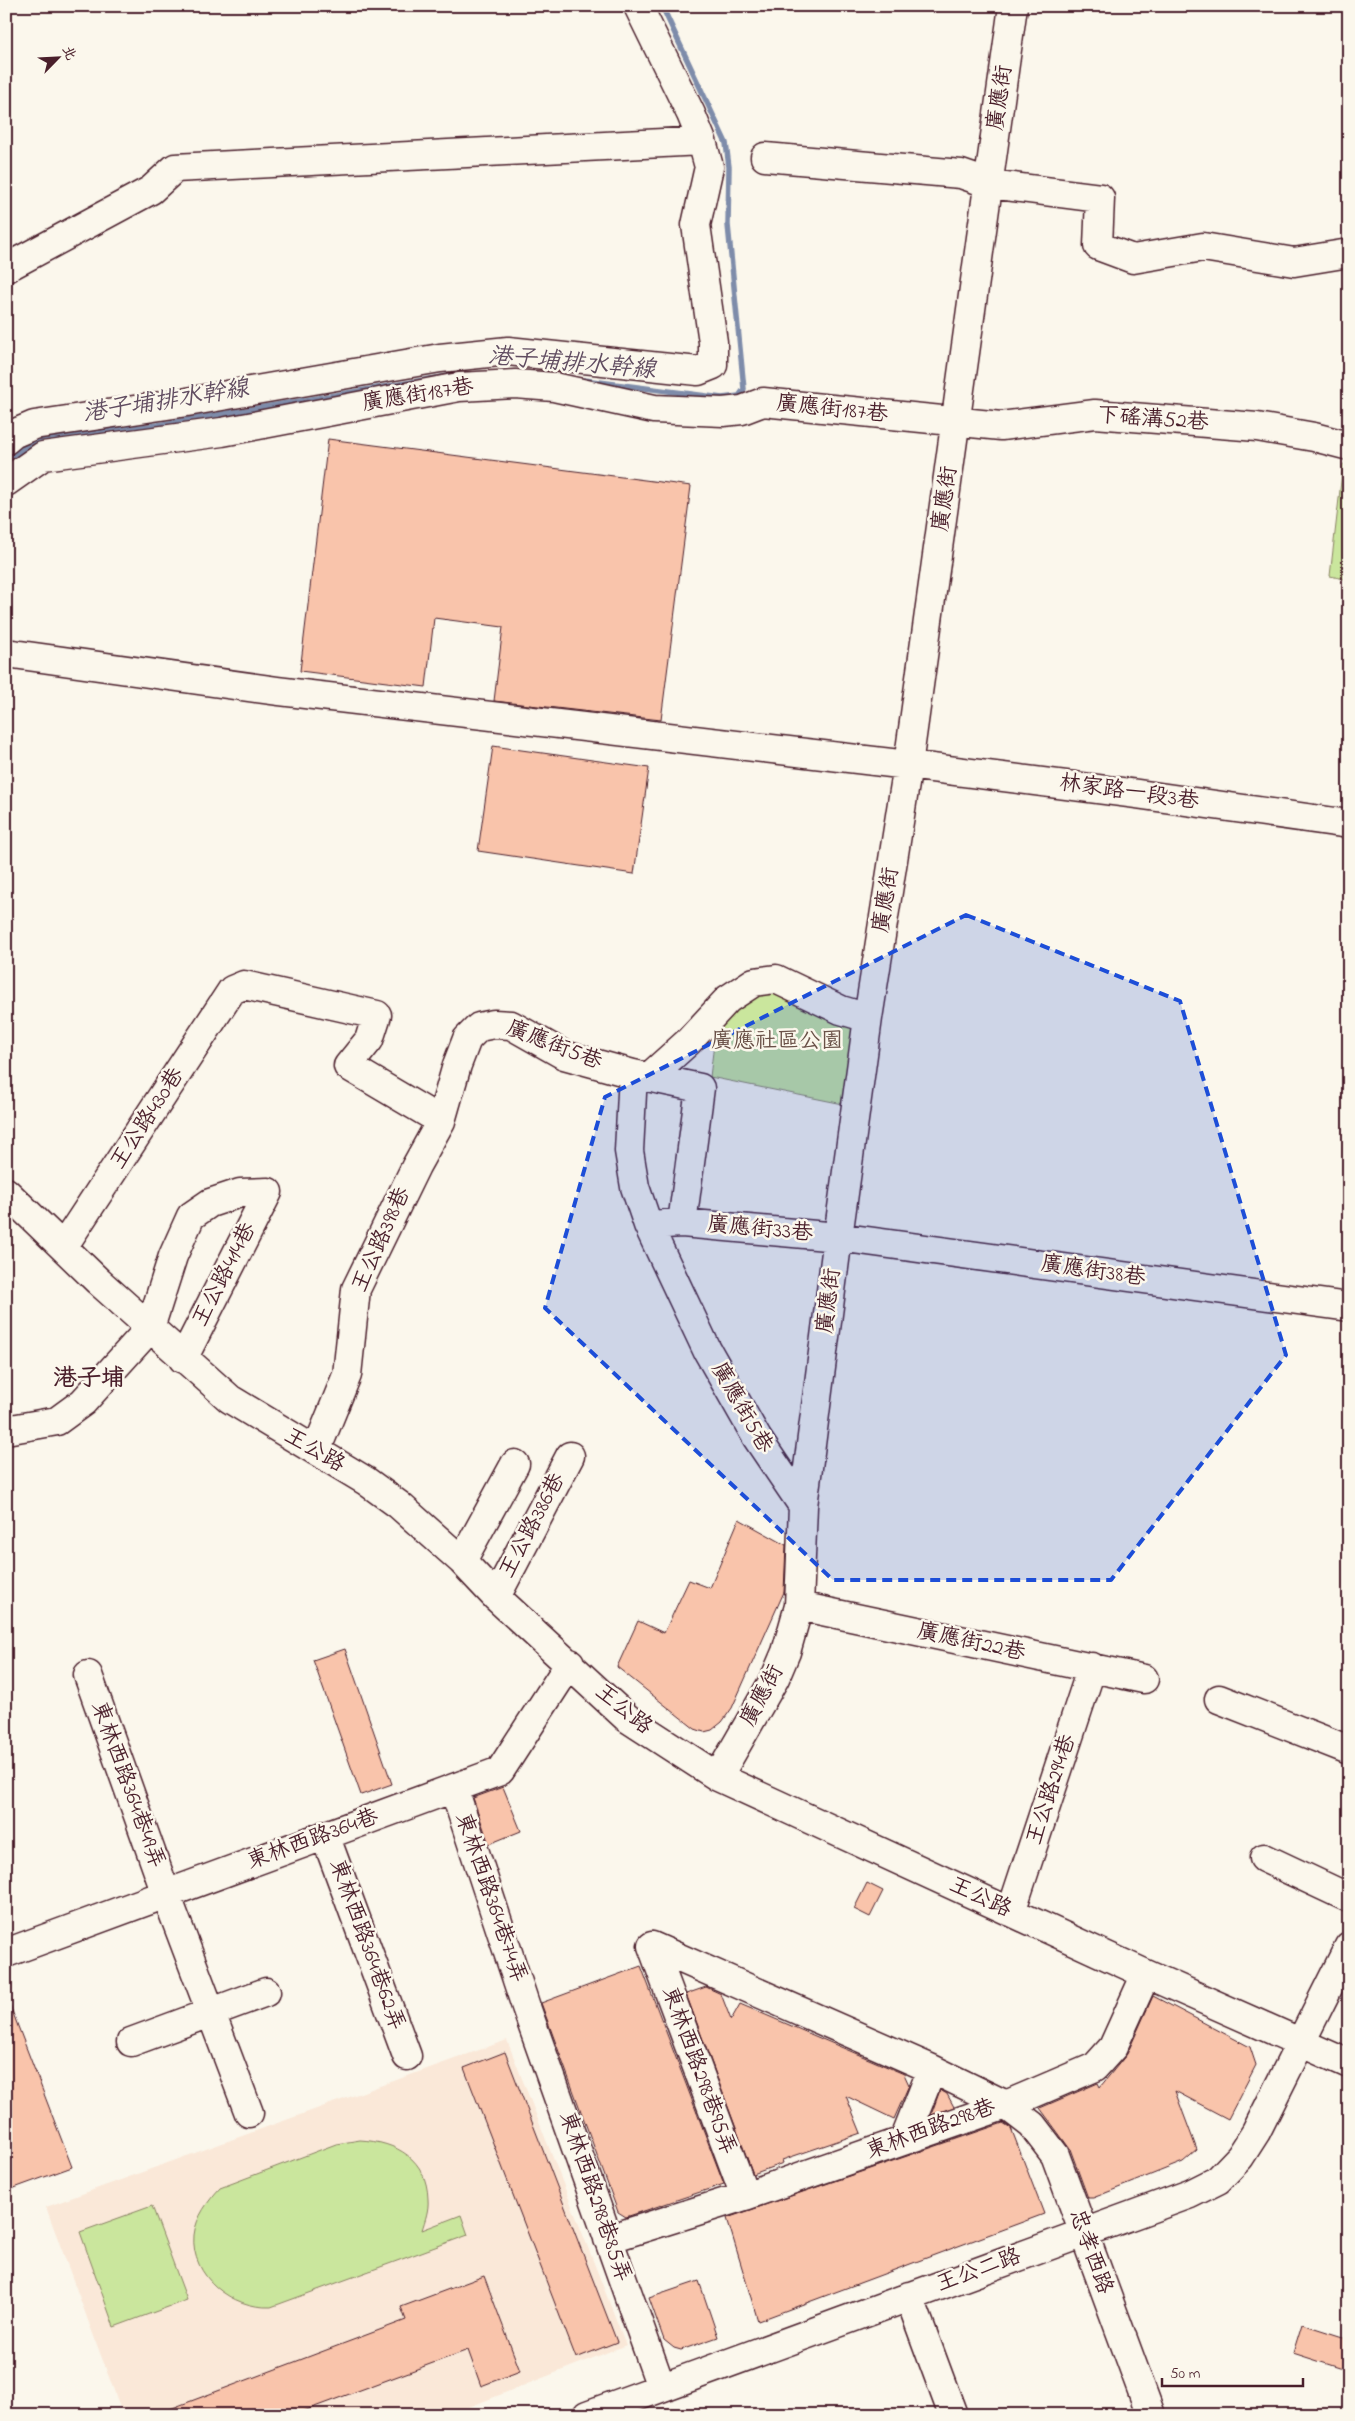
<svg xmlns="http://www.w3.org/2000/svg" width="1355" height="2421" viewBox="0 0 1355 2421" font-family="'Indie Flower','LXGW WenKai TC',sans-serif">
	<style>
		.built { fill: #fae8d8 }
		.green { fill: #cae69d; stroke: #8a8264 }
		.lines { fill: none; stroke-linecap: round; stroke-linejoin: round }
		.stream { stroke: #7e8caa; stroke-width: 5.5 }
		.building { fill: #f9c4ab; stroke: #4a1f2b }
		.minor-casing { stroke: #4a1f2b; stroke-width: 31 }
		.minor { stroke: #fbf7ec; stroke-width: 28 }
		.marked { fill: #1d4ed8; fill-opacity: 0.2; stroke: #1d4ed8; stroke-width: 4; stroke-dasharray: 10 6; stroke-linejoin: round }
		.labels { text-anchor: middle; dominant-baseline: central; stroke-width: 5; stroke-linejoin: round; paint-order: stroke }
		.street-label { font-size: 22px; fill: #4a1f2b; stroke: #fbf7ec }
		.park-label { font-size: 22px; fill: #6a5148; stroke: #fbf7ec }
		.water-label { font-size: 24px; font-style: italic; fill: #604c60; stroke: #fbf7ec }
		.neighbourhood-label { font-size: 24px; font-weight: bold; fill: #4a1f2b; stroke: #fbf7ec }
	</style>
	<rect width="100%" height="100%" fill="#fbf7ec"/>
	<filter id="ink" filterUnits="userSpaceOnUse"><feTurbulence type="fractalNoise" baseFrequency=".02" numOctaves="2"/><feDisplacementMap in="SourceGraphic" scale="10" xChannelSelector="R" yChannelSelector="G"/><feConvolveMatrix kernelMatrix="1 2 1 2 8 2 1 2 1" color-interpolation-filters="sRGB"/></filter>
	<g filter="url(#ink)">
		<path class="built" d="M 507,2040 L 626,2345 L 449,2415 L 123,2415 L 46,2207 Z"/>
		<path class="green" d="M 1343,464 L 1349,465 L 1349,580 L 1330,576 Z
			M 758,994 L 787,994 L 842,1021 L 860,1033 L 848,1105 L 710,1077 C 716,1028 713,1020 758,994 Z
			M 360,2140 C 397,2142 427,2159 428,2199 C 429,2210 425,2220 422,2230 L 461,2215 L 468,2235 L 271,2307 C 233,2309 190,2277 194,2235 C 196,2217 208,2201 220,2188 L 336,2144 Z
			M 152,2206 L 187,2300 L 114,2327 L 80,2232 Z"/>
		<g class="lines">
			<path class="stream" d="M 584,380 L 722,398 L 739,396 L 744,389 L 728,225 L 729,167 L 726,143 L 662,6
				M 6,462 L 21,450 L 41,440 L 158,425 L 460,374"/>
		</g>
		<path class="building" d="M 328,439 L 691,486 L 661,720 L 494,701 L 503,627 L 434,618 L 426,687 L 300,671 Z
			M 493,746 L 649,768 L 634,874 L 478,851 Z
			M 739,1519 L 786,1545 L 784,1592 L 732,1708 L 722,1722 L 712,1730 L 704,1732 L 695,1729 L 617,1667 L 638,1621 L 664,1633 L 689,1580 L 710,1588 Z
			M 345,1649 L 392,1784 L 361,1795 L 313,1660 Z
			M 503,1787 L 521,1831 L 489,1844 L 473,1798 Z
			M 867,1883 L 883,1891 L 870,1917 L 854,1909 Z
			M 641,1966 L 724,2184 L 626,2217 L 618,2212 L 541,2003 Z
			M 706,1987 L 721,1994 L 731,2020 L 740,2004 L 904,2074 L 909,2085 L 894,2119 L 846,2096 L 861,2133 L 782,2160 L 783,2163 L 753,2174 L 686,1994 Z
			M 6,1995 L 72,2167 L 6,2191 Z
			M 1153,1996 L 1250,2047 L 1256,2065 L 1228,2119 L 1175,2091 L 1197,2150 L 1183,2162 L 1093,2198 L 1088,2198 L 1070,2149 L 1040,2108 L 1098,2083 L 1100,2087 L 1127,2054 Z
			M 505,2052 L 617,2342 L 576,2358 L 464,2068 Z
			M 940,2090 L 947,2094 L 954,2107 L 931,2115 Z
			M 1003,2123 L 1011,2128 L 1044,2214 L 758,2321 L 727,2218 Z
			M 484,2276 L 520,2371 L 481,2386 L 468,2350 L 293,2415 L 154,2415 L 406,2320 L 401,2307 Z
			M 699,2281 L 718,2337 L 681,2350 L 674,2348 L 664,2340 L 649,2298 Z
			M 1302,2324 L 1349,2339 L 1349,2371 L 1293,2353 Z"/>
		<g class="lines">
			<g class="minor-casing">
				<path id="minor" d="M 765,157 L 961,174 L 990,184 L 1100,198 L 1098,246 L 1133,259 L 1203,247 L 1294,262 L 1349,253
					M 6,268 L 151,190 L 175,168 L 702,141
					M 6,440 L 13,434 L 34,425 L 187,402 L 440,358 L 508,351 L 698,371 L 713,365 L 713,342 L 696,225 L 709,167 L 702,141 L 691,114 L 638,6
					M 6,482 L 43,456 L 222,432 L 459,387 L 515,384 L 554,387 L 654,409 L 723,412 L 742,410 L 763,402 L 1001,426 L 1095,414 L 1257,427 L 1314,437 L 1349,446
					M 6,653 L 278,691 L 908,765 L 1137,794 L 1349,824
					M 633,1074 L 629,1151 L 635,1187 L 648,1225 L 707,1350 L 757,1438 L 803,1506
					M 649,1077 L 688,1042 L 728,999 L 754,982 L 776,979 L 841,1010 L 868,1018
					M 6,1192 L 98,1281 L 230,1399 L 366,1481 L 399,1505 L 462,1561 L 496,1597 L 627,1718 L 718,1777 L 1146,1974 L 1349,2064
					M 648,1225 L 682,1223 L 838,1237 L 1349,1307
					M 63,1247 L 232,990 L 244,985 L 377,1015 L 369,1040 L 348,1066 L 441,1121
					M 6,1430 L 57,1421 L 83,1402 L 150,1328 L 173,1256 L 191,1216 L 210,1203 L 240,1193 L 268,1192 L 183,1359
					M 316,1451 L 347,1375 L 356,1289 L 416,1166 L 441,1121 L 457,1065 L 467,1039 L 479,1027 L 494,1024 L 511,1025 L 564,1055 L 633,1074 L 700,1088 L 682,1223
					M 462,1561 L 515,1464
					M 496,1597 L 570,1456
					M 799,1606 L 1144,1679
					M 88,1675 L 166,1894 L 249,2113
					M 1219,1699 L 1349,1750
					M 718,1777 L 775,1678 L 786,1652 L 799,1606 L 803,1506 L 838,1237 L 868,1018 L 908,765 L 1013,6
					M 454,1789 L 526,2007 L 661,2387
					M 325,1835 L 407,2056
					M 1264,1858 L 1349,1898
					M 1011,1912 L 1092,1667
					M 652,1946 L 932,2069 L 1006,2105 L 1032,2125 L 1055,2155 L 1151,2415
					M 652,1946 L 745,2196
					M 6,1953 L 500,1771 L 570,1663
					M 131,2042 L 266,1992
					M 904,2140 L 932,2069
					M 608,2239 L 745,2196 L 1006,2105 L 1095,2067 L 1113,2047 L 1146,1974
					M 909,2296 L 953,2415
					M 587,2415 L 1190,2194 L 1218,2180 L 1240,2157 L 1256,2132 L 1349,1946"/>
			</g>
			<use href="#minor" class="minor"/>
		</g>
	</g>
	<path class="marked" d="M 966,915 L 1180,1001 L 1286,1355 L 1111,1580 L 833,1580 L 545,1308 L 605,1097 Z"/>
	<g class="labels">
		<g class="street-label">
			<text transform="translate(1001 98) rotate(-82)">廣應街</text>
			<text transform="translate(418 396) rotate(-9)">廣應街187巷</text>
			<text transform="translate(832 410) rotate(6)">廣應街187巷</text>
			<text transform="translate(1153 420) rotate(4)">下磘溝52巷</text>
			<text transform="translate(946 499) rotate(-82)">廣應街</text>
			<text transform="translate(1129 793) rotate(8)">林家路一段3巷</text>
			<text transform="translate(887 900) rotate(-81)">廣應街</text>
			<text transform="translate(554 1046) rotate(21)">廣應街5巷</text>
			<text transform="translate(148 1119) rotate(-57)">王公路430巷</text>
			<text transform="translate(760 1230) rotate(5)">廣應街33巷</text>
			<text transform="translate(382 1240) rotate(-66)">王公路398巷</text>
			<text transform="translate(1093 1272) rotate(8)">廣應街38巷</text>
			<text transform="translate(225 1275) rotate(-63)">王公路414巷</text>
			<text transform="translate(830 1301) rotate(-83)">廣應街</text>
			<text transform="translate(741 1408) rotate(60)">廣應街5巷</text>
			<text transform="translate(314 1451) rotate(30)">王公路</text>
			<text transform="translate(533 1526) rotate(-62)">王公路386巷</text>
			<text transform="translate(971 1643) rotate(12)">廣應街22巷</text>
			<text transform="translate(763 1696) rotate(-62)">廣應街</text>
			<text transform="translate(623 1710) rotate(39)">王公路</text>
			<text transform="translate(127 1785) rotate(70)">東林西路364巷49弄</text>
			<text transform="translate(1052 1790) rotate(-72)">王公路294巷</text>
			<text transform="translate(313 1840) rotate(-20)">東林西路364巷</text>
			<text transform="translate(490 1898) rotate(71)">東林西路364巷74弄</text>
			<text transform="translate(980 1898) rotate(25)">王公路</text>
			<text transform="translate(366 1945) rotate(70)">東林西路364巷62弄</text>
			<text transform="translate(698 2071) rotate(70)">東林西路298巷95弄</text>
			<text transform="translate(931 2130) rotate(-20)">東林西路298巷</text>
			<text transform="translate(594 2197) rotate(71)">東林西路298巷85弄</text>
			<text transform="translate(1090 2252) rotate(70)">忠孝西路</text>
			<text transform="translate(979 2271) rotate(-20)">王公二路</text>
		</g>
		<g class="park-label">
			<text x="777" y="1042">廣應社區公園</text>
		</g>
		<g class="water-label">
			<text transform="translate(572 364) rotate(5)">港子埔排水幹線</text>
			<text transform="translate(166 402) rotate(-9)">港子埔排水幹線</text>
		</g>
		<g class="neighbourhood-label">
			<text x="89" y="1379">港子埔</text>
		</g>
	</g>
	<rect width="1355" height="2421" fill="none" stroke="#fbf7ec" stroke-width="25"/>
	<rect x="12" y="12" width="1330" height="2396" fill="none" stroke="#4a1f2b" stroke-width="2" filter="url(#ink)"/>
	<g transform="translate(58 58) rotate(66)" stroke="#fbf7ec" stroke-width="4" paint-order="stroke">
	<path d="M0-4L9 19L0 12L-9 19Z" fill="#4a1f2b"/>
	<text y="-8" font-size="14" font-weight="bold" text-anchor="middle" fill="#4a1f2b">北</text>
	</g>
	<path d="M1162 2378v8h141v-8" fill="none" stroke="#4a1f2b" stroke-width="2.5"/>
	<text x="1170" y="2378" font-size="15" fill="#4a1f2b" stroke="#fbf7ec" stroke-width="4" paint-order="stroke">50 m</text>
</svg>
